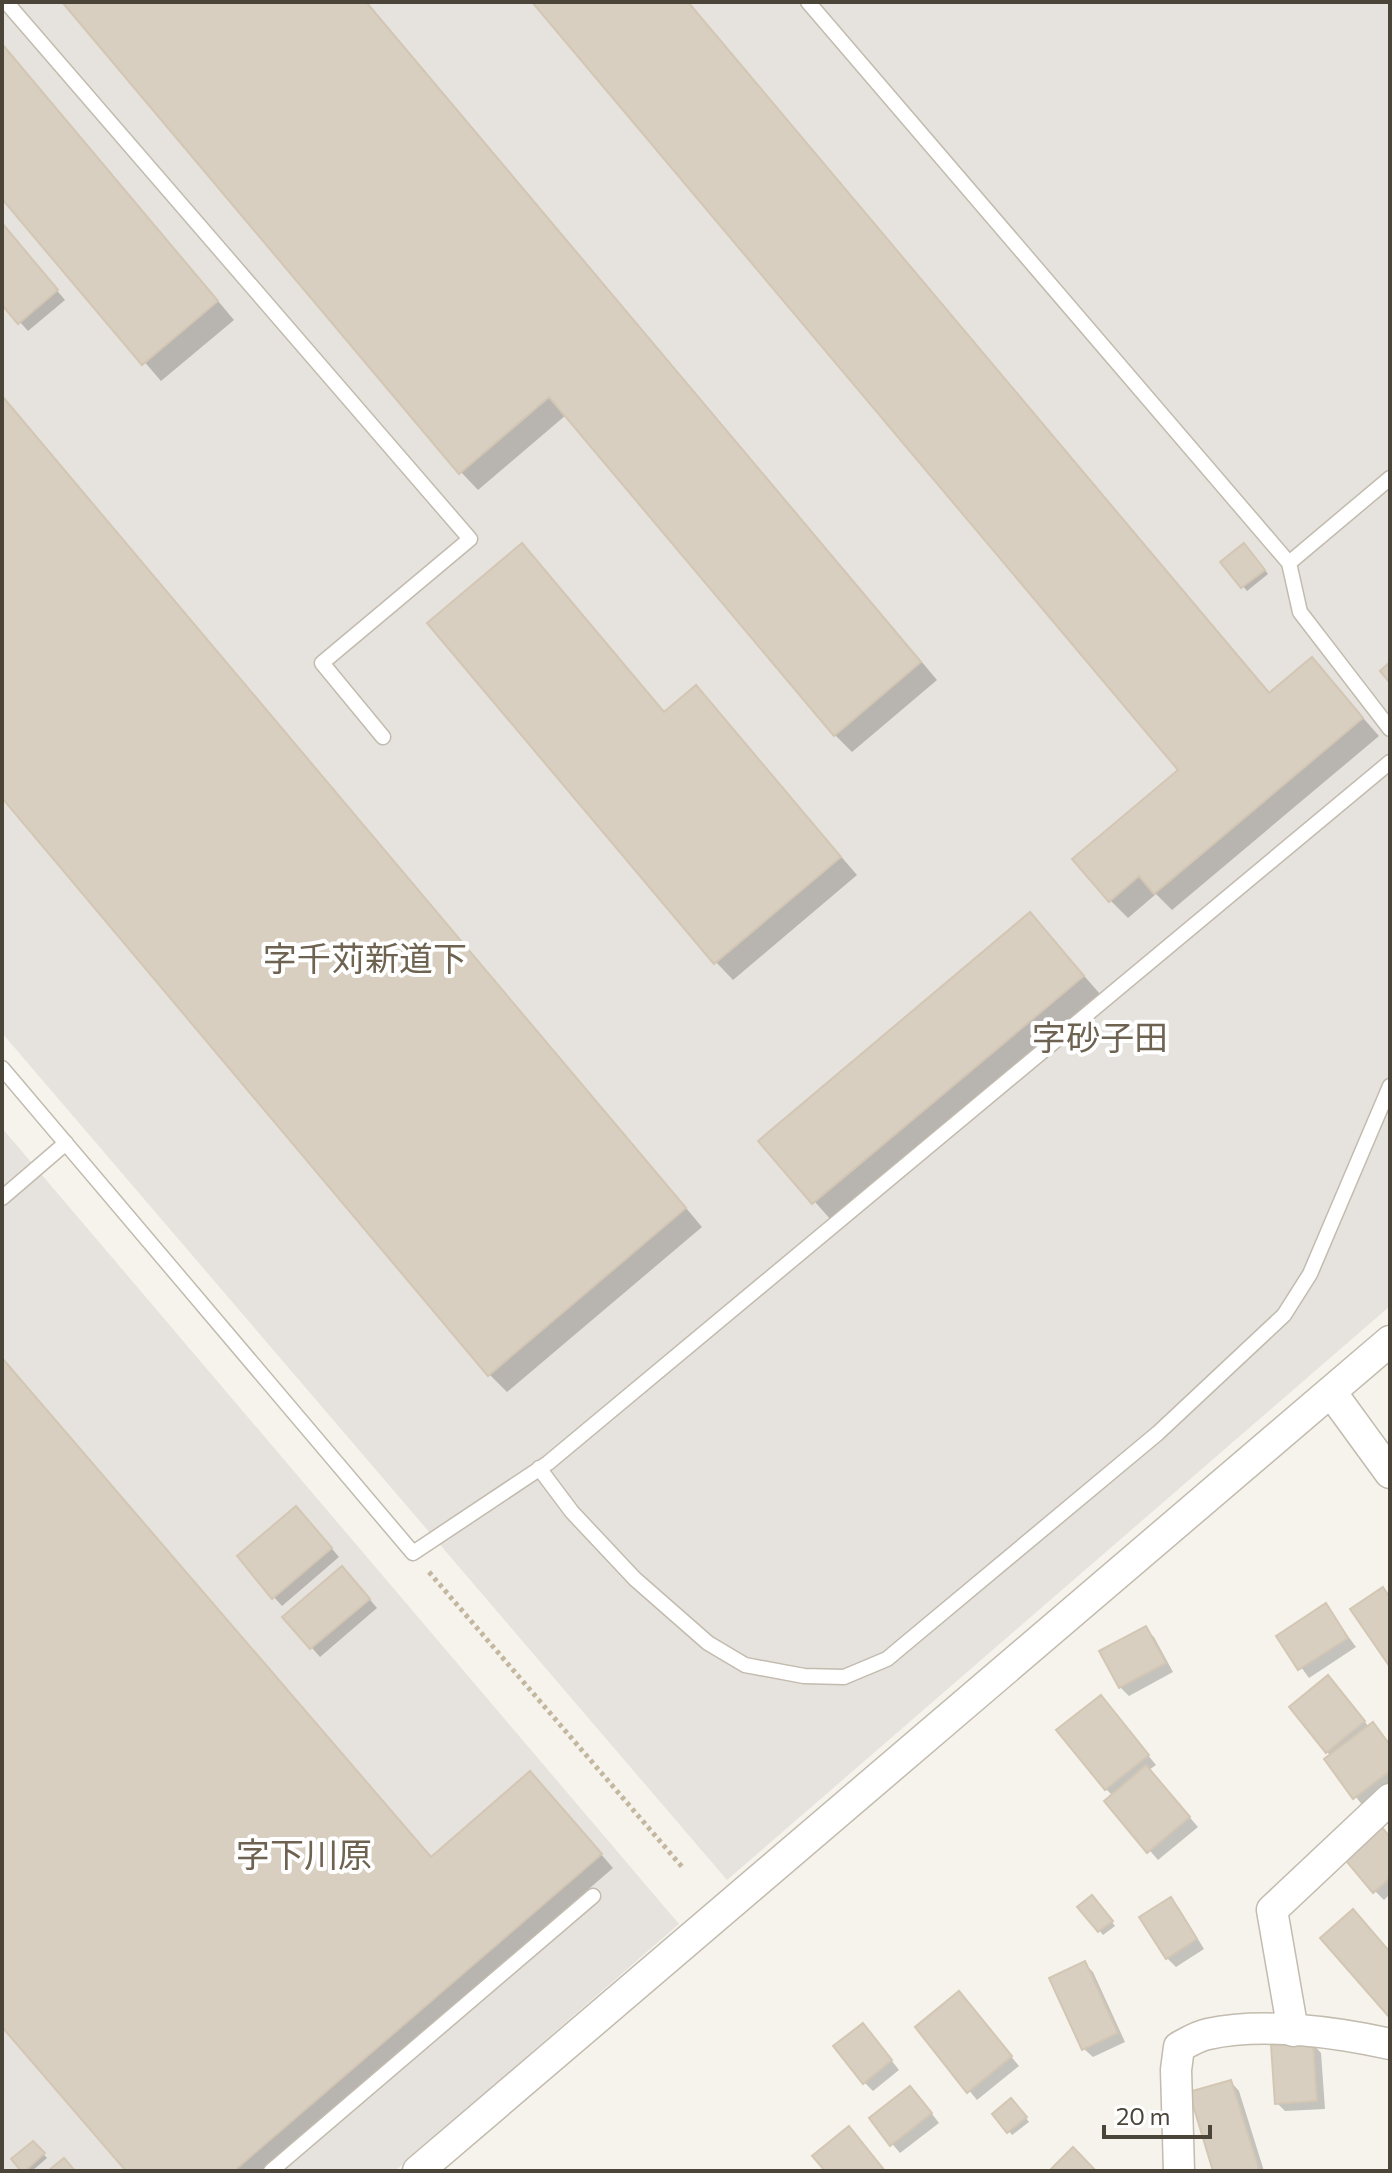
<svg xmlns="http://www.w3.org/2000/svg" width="1392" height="2173" viewBox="0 0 1392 2173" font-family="Commissioner,'Noto Sans JP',sans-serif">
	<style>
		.industrial { fill: #e6e2dd }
		.shadow { fill: #0003 }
		.building { fill: #d8cfc1; stroke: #d3c7b4; stroke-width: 2 }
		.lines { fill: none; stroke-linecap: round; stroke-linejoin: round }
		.service-casing { stroke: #c2bbae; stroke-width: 17 }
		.minor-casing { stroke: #c2bbae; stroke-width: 33 }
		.path { stroke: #c4b79f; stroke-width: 5; stroke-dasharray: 4 4; stroke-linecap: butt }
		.service { stroke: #fff; stroke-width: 14 }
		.minor { stroke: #fff; stroke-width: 30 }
		.labels { text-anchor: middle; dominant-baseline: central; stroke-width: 8; stroke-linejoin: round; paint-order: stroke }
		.quarter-label { font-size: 34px; fill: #6e6250; stroke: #fff }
	</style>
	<rect width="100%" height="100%" fill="#f6f3ec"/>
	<path class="industrial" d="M 2,2 L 1390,2 L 1390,1306 L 727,1880 L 2,1033 Z
		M 2,1128 L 679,1924 L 395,2171 L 2,2171 Z"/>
	<path class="shadow" d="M 65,2 L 367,2 L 937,680 L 852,752 L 835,735 L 566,415 L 478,490 L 461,472 Z
		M 534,2 L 688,2 L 1271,694 L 1312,660 L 1379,736 L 1172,910 L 1156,894 L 1128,918 L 1110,900 L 1181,770 Z
		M 2,44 L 234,320 L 161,381 L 2,196 Z
		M 2,226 L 65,300 L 28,331 L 2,302 Z
		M 2,395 L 702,1227 L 507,1392 L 489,1374 L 2,795 Z
		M 1248,549 L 1268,574 L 1247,591 L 1223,562 Z
		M 539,564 L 666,714 L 696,688 L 857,875 L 733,980 L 716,962 Z
		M 1030,914 L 1100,994 L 831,1220 L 761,1141 Z
		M 2,1359 L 432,1858 L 543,1787 L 613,1868 L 262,2171 L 129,2171 L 2,2024 Z
		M 305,1517 L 339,1557 L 282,1606 L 274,1597 Z
		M 351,1577 L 377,1608 L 320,1657 L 285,1617 Z
		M 1326,1606 L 1356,1647 L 1309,1678 L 1279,1637 Z
		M 1145,1629 L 1154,1637 L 1173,1672 L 1129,1696 L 1120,1687 Z
		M 1337,1687 L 1369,1727 L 1390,1745 L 1390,1786 L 1363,1806 L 1327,1760 L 1331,1756 L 1327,1752 Z
		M 1109,1707 L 1156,1765 L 1149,1770 L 1198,1827 L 1158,1860 L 1107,1801 L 1113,1796 L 1106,1789 Z
		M 1390,1838 L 1390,1894 L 1384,1900 L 1375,1891 Z
		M 1170,1900 L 1179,1908 L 1204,1949 L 1176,1967 L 1167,1958 Z
		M 1096,1901 L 1115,1926 L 1103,1935 L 1080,1907 Z
		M 1084,1963 L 1093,1972 L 1125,2042 L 1093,2057 L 1084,2049 Z
		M 967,2003 L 1019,2066 L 977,2100 L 917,2027 Z
		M 871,2034 L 899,2070 L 873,2091 L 864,2082 Z
		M 1313,2044 L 1321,2053 L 1325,2109 L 1285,2111 L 1277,2103 Z
		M 1231,2082 L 1239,2091 L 1264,2171 L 1215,2171 Z
		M 919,2097 L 939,2123 L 900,2153 L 871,2119 Z
		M 1015,2104 L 1029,2122 L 1012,2135 L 995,2114 Z
		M 33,2143 L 47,2158 L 32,2171 L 23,2171 Z"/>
	<path class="building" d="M 62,2 L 366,2 L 921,662 L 834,736 L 549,397 L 459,474 Z
		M 532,2 L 688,2 L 1269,693 L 1312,657 L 1363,718 L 1154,894 L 1139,876 L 1109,902 L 1072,859 L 1178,770 Z
		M 2,44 L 218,301 L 142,365 L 2,199 Z
		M 2,223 L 58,290 L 18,324 L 2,305 Z
		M 2,396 L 686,1208 L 488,1376 L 2,798 Z
		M 522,543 L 664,712 L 696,685 L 841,857 L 714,964 L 427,623 Z
		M 1244,543 L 1265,570 L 1241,588 L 1220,562 Z
		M 1390,662 L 1390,683 L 1380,671 Z
		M 1030,912 L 1084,976 L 812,1204 L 758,1141 Z
		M 2,1358 L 431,1857 L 530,1771 L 602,1854 L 234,2171 L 126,2171 L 2,2027 Z
		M 296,1506 L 332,1548 L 272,1599 L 237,1556 Z
		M 342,1566 L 370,1599 L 310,1649 L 282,1617 Z
		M 1383,1587 L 1390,1598 L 1390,1667 L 1350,1609 Z
		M 1326,1603 L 1348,1638 L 1298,1670 L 1276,1636 Z
		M 1146,1626 L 1166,1663 L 1119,1688 L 1099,1651 Z
		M 1328,1675 L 1365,1721 L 1326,1753 L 1289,1707 Z
		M 1101,1695 L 1149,1755 L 1105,1790 L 1056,1730 Z
		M 1373,1722 L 1390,1745 L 1390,1771 L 1353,1799 L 1324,1759 Z
		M 1146,1765 L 1190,1817 L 1147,1853 L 1104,1801 Z
		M 1380,1825 L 1390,1837 L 1390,1878 L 1373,1893 L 1342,1856 Z
		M 1092,1895 L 1113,1921 L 1098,1932 L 1077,1907 Z
		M 1171,1897 L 1197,1939 L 1166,1959 L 1139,1917 Z
		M 1353,1909 L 1390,1952 L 1390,2018 L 1320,1938 Z
		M 1085,1961 L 1118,2033 L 1082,2050 L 1049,1978 Z
		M 959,1991 L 1012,2056 L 967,2093 L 915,2027 Z
		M 863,2023 L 892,2060 L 863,2084 L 833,2046 Z
		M 1313,2042 L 1317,2101 L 1275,2104 L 1271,2045 Z
		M 1231,2080 L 1259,2169 L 1253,2171 L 1213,2171 L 1189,2092 Z
		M 910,2086 L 932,2113 L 890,2146 L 869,2118 Z
		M 1011,2098 L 1027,2117 L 1007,2133 L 992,2114 Z
		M 849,2126 L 885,2171 L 825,2171 L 812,2156 Z
		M 33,2141 L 45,2153 L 25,2171 L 21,2171 L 11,2159 Z
		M 1073,2147 L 1096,2171 L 1049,2171 Z
		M 64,2158 L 75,2171 L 48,2171 Z"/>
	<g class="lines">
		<g class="service-casing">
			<path id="service" d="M 6,2 L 470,539 L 322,663 L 383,737
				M 808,2 L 1289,563 L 1300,612 L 1390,729
				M 1289,563 L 1390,478
				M 2,1068 L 413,1553 L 548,1463 L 1390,762
				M 2,1198 L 66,1143
				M 539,1468 L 572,1512 L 635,1579 L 708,1643 L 745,1665 L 804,1676 L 844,1677 L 887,1659 L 1158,1433 L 1284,1315 L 1310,1274 L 1390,1086
				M 271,2171 L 593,1896"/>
		</g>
		<g class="minor-casing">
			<path id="minor" d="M 1331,1392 L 1390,1473
				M 1293,2031 L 1272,1910 L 1390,1799
				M 418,2171 L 1390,1341
				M 1179,2171 L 1176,2070 L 1179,2047 C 1188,2042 1198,2036 1208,2034 C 1263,2022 1336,2032 1390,2044"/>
		</g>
		<path class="path" d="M 429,1572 L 683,1868"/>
		<use href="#service" class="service"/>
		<use href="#minor" class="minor"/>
	</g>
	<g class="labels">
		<g class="quarter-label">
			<text x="365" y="957">字千苅新道下</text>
			<text x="1100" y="1036">字砂子田</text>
			<text x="304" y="1853">字下川原</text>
		</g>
	</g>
	<rect width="1392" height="2173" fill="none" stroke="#4b4439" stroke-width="8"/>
	<path d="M1104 2125v12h106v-12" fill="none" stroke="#4b4439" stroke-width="4"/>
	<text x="1116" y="2125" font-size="24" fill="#4b4439" stroke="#ffffff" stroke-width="6" paint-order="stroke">20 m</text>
</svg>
